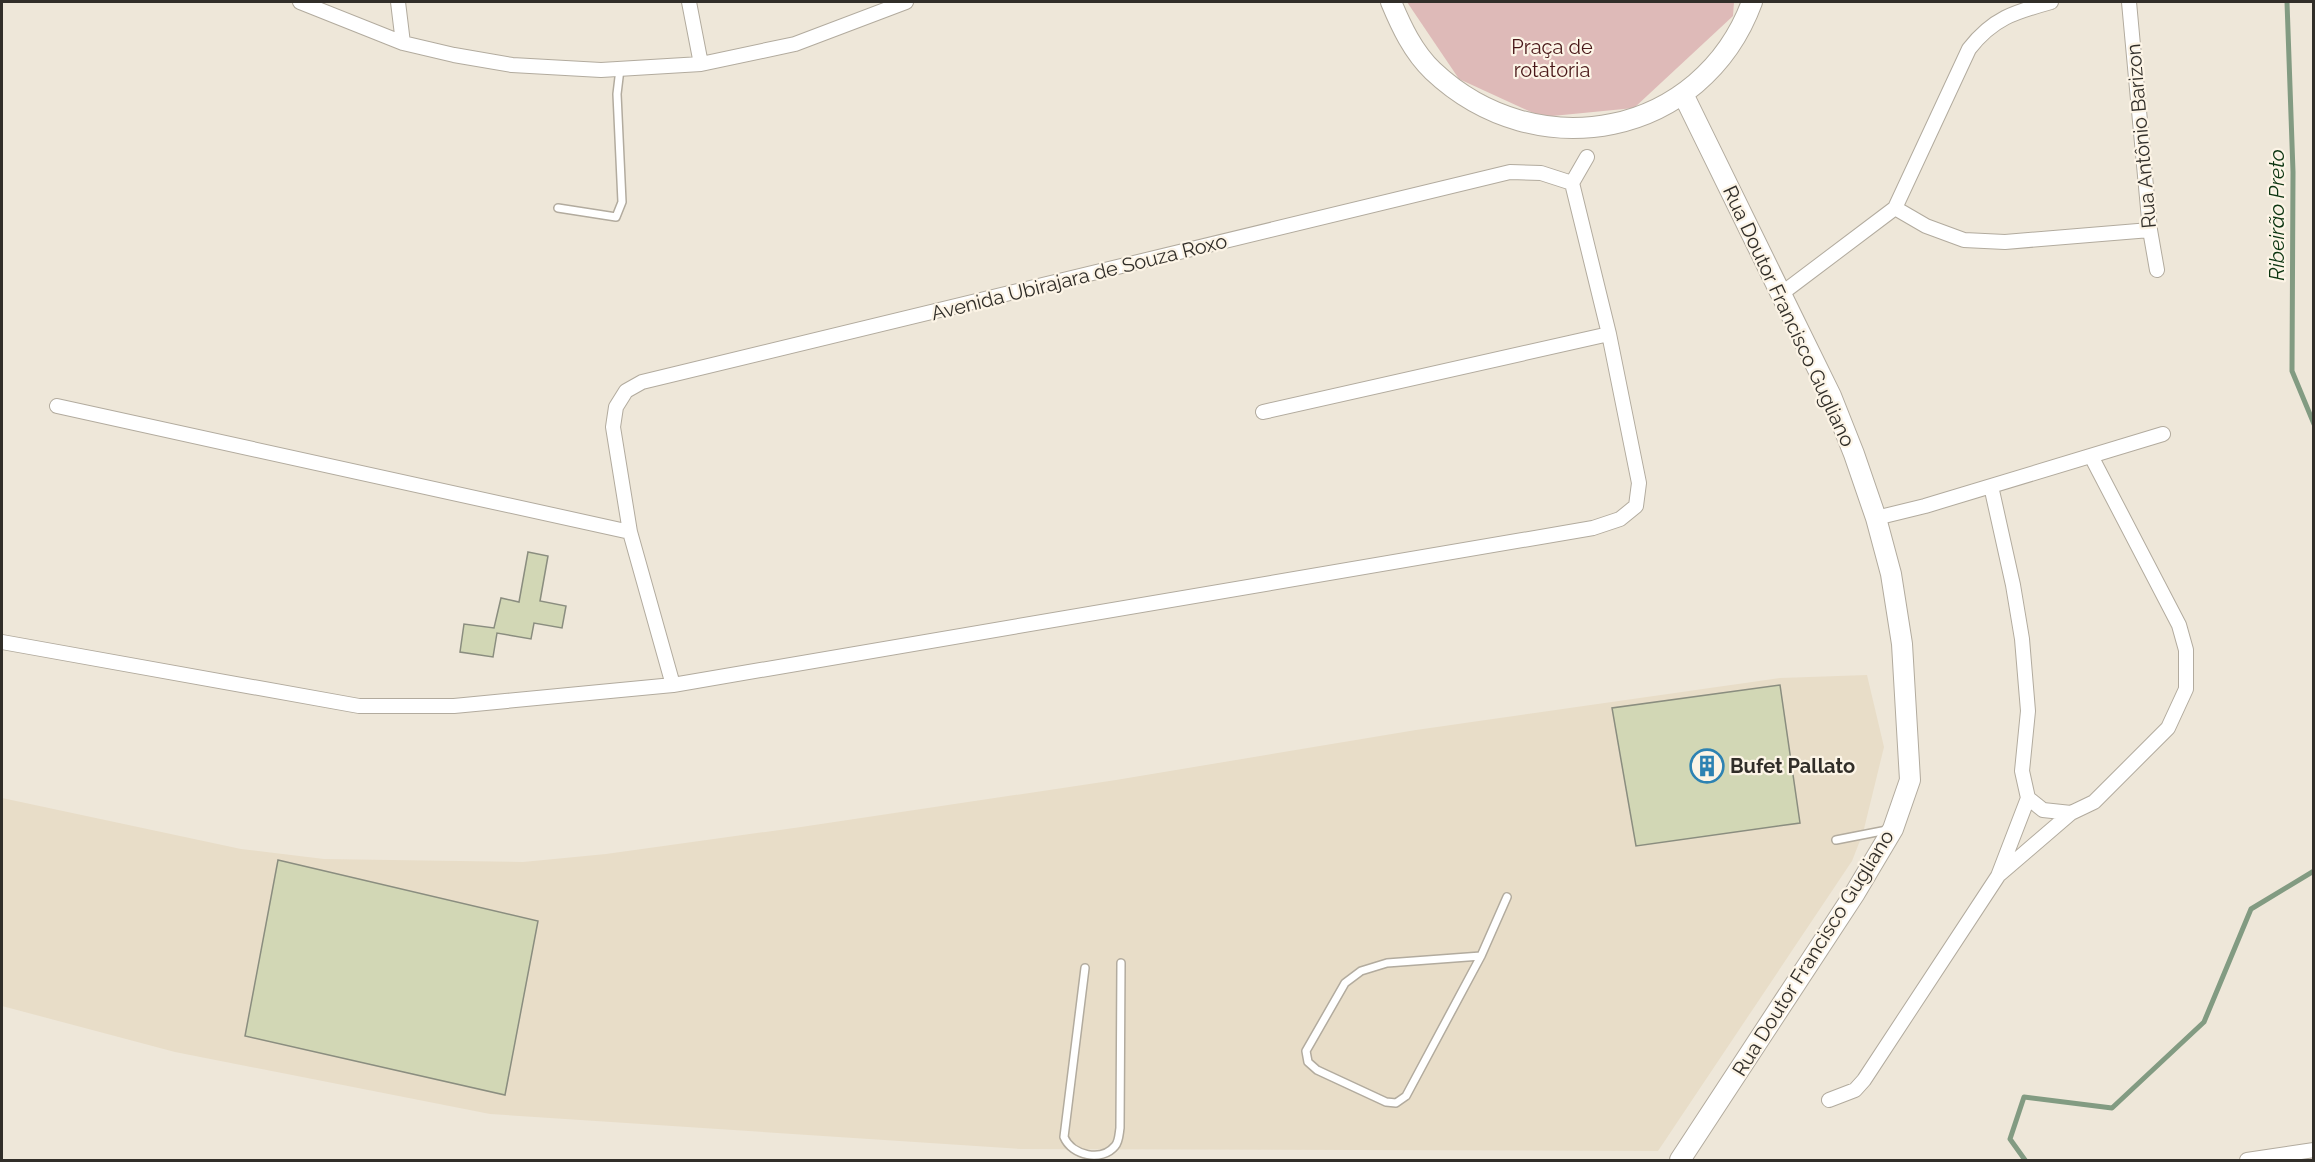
<svg xmlns="http://www.w3.org/2000/svg" width="2315" height="1162" viewBox="0 0 2315 1162" font-family="Raleway,sans-serif">
	<style>
		.built { fill: #e8ddc8 }
		.green { fill: #debab8 }
		.lines { fill: none; stroke-linecap: round; stroke-linejoin: round }
		.stream { stroke: #829b82; stroke-width: 5 }
		.building { fill: #d2d7b5; stroke: #8a8d7f; stroke-width: 1.5 }
		.lane-casing { stroke: #b2ab9e; stroke-width: 10 }
		.street-casing { stroke: #b2ab9e; stroke-width: 16 }
		.secondary-casing { stroke: #b2ab9e; stroke-width: 22 }
		.lane { stroke: #fff; stroke-width: 7 }
		.street { stroke: #fff; stroke-width: 14 }
		.secondary { stroke: #fff; stroke-width: 20 }
		.labels { text-anchor: middle; dominant-baseline: central; stroke-width: 4.5; stroke-linejoin: round; paint-order: stroke }
		.park-label { font-size: 20px; fill: #491718; stroke: #fcf4e6 }
		.street-label { font-size: 20px; fill: #312e29; stroke: #fcf4e6 }
		.poi-label { font-size: 20px; font-weight: bold; fill: #312e29; stroke: #fcf4e6; text-anchor: start }
		.water-label { font-size: 21px; font-style: italic; fill: #0b3410; stroke: #fcf4e6 }
	</style>
	<rect width="100%" height="100%" fill="#eee7d9"/>
	<path class="built" d="M 1867,675 L 1884,747 L 1863,833 L 1852,861 L 1658,1151 L 1021,1149 L 490,1114 L 175,1052 L 2,1006 L 2,798 L 241,849 L 324,859 L 523,862 L 606,854 L 801,827 L 1116,780 L 1416,730 L 1780,678 Z"/>
	<path class="green" d="M 1407,2 L 1734,2 L 1733,16 L 1634,108 L 1542,117 L 1459,79 Z"/>
	<g class="lines">
		<path class="stream" d="M 2287,2 L 2293,172 L 2292,371 L 2314,424
			M 2025,1160 L 2010,1139 L 2024,1097 L 2112,1108 L 2204,1022 L 2251,909 L 2314,871"/>
	</g>
	<path class="building" d="M 528,552 L 548,556 L 540,601 L 566,606 L 562,628 L 534,623 L 531,639 L 497,633 L 493,657 L 460,652 L 464,624 L 494,628 L 501,598 L 519,602 Z
		M 1780,685 L 1800,823 L 1636,846 L 1612,708 Z
		M 278,860 L 538,921 L 505,1095 L 245,1036 Z"/>
	<g class="lines">
		<g class="lane-casing">
			<path id="lane" d="M 558,208 L 616,217 L 622,202 L 617,94 L 620,69
				M 1836,840 L 1887,830
				M 1481,956 L 1387,963 L 1361,971 L 1345,983 L 1306,1051 L 1308,1062 L 1317,1070 L 1386,1102 L 1396,1103 L 1406,1096 L 1481,956 L 1507,897
				M 1085,968 L 1064,1137 C 1072,1156 1102,1162 1115,1146 C 1119,1142 1119,1134 1120,1128 L 1121,963"/>
		</g>
		<g class="street-casing">
			<path id="street" d="M 300,2 L 403,43 L 454,55 L 512,65 L 601,70 L 701,64 L 795,44 L 906,2
				M 398,2 L 403,43
				M 689,2 L 701,64
				M 2129,2 L 2150,230 L 2157,270
				M 1895,208 L 1926,226 L 1964,240 L 2005,242 L 2150,230
				M 1781,294 L 1895,208 L 1969,49 C 1993,18 2015,12 2051,2
				M 57,406 L 630,532
				M 1263,412 L 1609,334
				M 1991,486 L 2013,585 L 2022,639 L 2028,711 L 2022,771 L 2028,798 L 2043,810 L 2071,813 L 2094,802 L 2168,728 L 2186,689 L 2186,650 L 2179,625 L 2091,456
				M 1876,518 L 1925,506 L 2163,434
				M 2,642 L 359,706 L 454,706 L 673,685 L 1593,528 L 1620,519 L 1636,506 L 1639,483 L 1609,334 L 1572,183 L 1587,157
				M 673,685 L 630,532 L 613,427 L 616,407 L 626,391 L 642,382 L 1510,172 L 1541,173 L 1572,183
				M 2000,874 L 2071,813
				M 1829,1100 L 1855,1090 L 1864,1080 L 1998,876 L 2028,798
				M 2247,1160 L 2314,1150"/>
		</g>
		<g class="secondary-casing">
			<path id="secondary" d="M 1391,2 C 1401,26 1413,52 1433,71 C 1537,169 1702,137 1752,2
				M 1680,1160 L 1855,893 L 1893,829 L 1910,780 L 1902,644 L 1891,574 L 1876,518 L 1854,454 L 1831,396 L 1683,94"/>
		</g>
		<use href="#lane" class="lane"/>
		<use href="#street" class="street"/>
		<use href="#secondary" class="secondary"/>
	</g>
	<defs>
		<g id="building-ring" transform="scale(1.725)"><circle r="9.5" fill="#fcf4e6" stroke="#2d82b2" stroke-width="1.5"/><path d="M-4-6H4V6H1V3H-1V6H-4ZM-2.5-4.3h1.7v1.8h-1.7ZM.8-4.3h1.7v1.8H.8ZM-2.5-1h1.7V.8h-1.7ZM.8-1h1.7V.8H.8Z" fill="#2d82b2"/></g>
	</defs>
	<g fill-rule="evenodd">
		<use href="#building-ring" x="1707" y="766"/>
	</g>
	<g class="labels">
		<g class="park-label">
			<text x="1552" y="47">Praça de<tspan x="1552" dy="23">rotatoria</tspan></text>
		</g>
		<g class="street-label">
			<text transform="translate(2141 136) rotate(-95)">Rua Antônio Barizon</text>
			<text transform="translate(1079 277) rotate(-14)">Avenida Ubirajara de Souza Roxo</text>
			<text transform="translate(1789 316) rotate(65)">Rua Doutor Francisco Gugliano</text>
			<text transform="translate(1813 953) rotate(-58)">Rua Doutor Francisco Gugliano</text>
		</g>
		<g class="poi-label">
			<text x="1730" y="766">Bufet Pallato</text>
		</g>
		<g class="water-label">
			<text transform="translate(2276 215) rotate(-90)">Ribeirão Preto</text>
		</g>
	</g>
	<rect width="2315" height="1162" fill="none" stroke="#312e29" stroke-width="6"/>
</svg>
